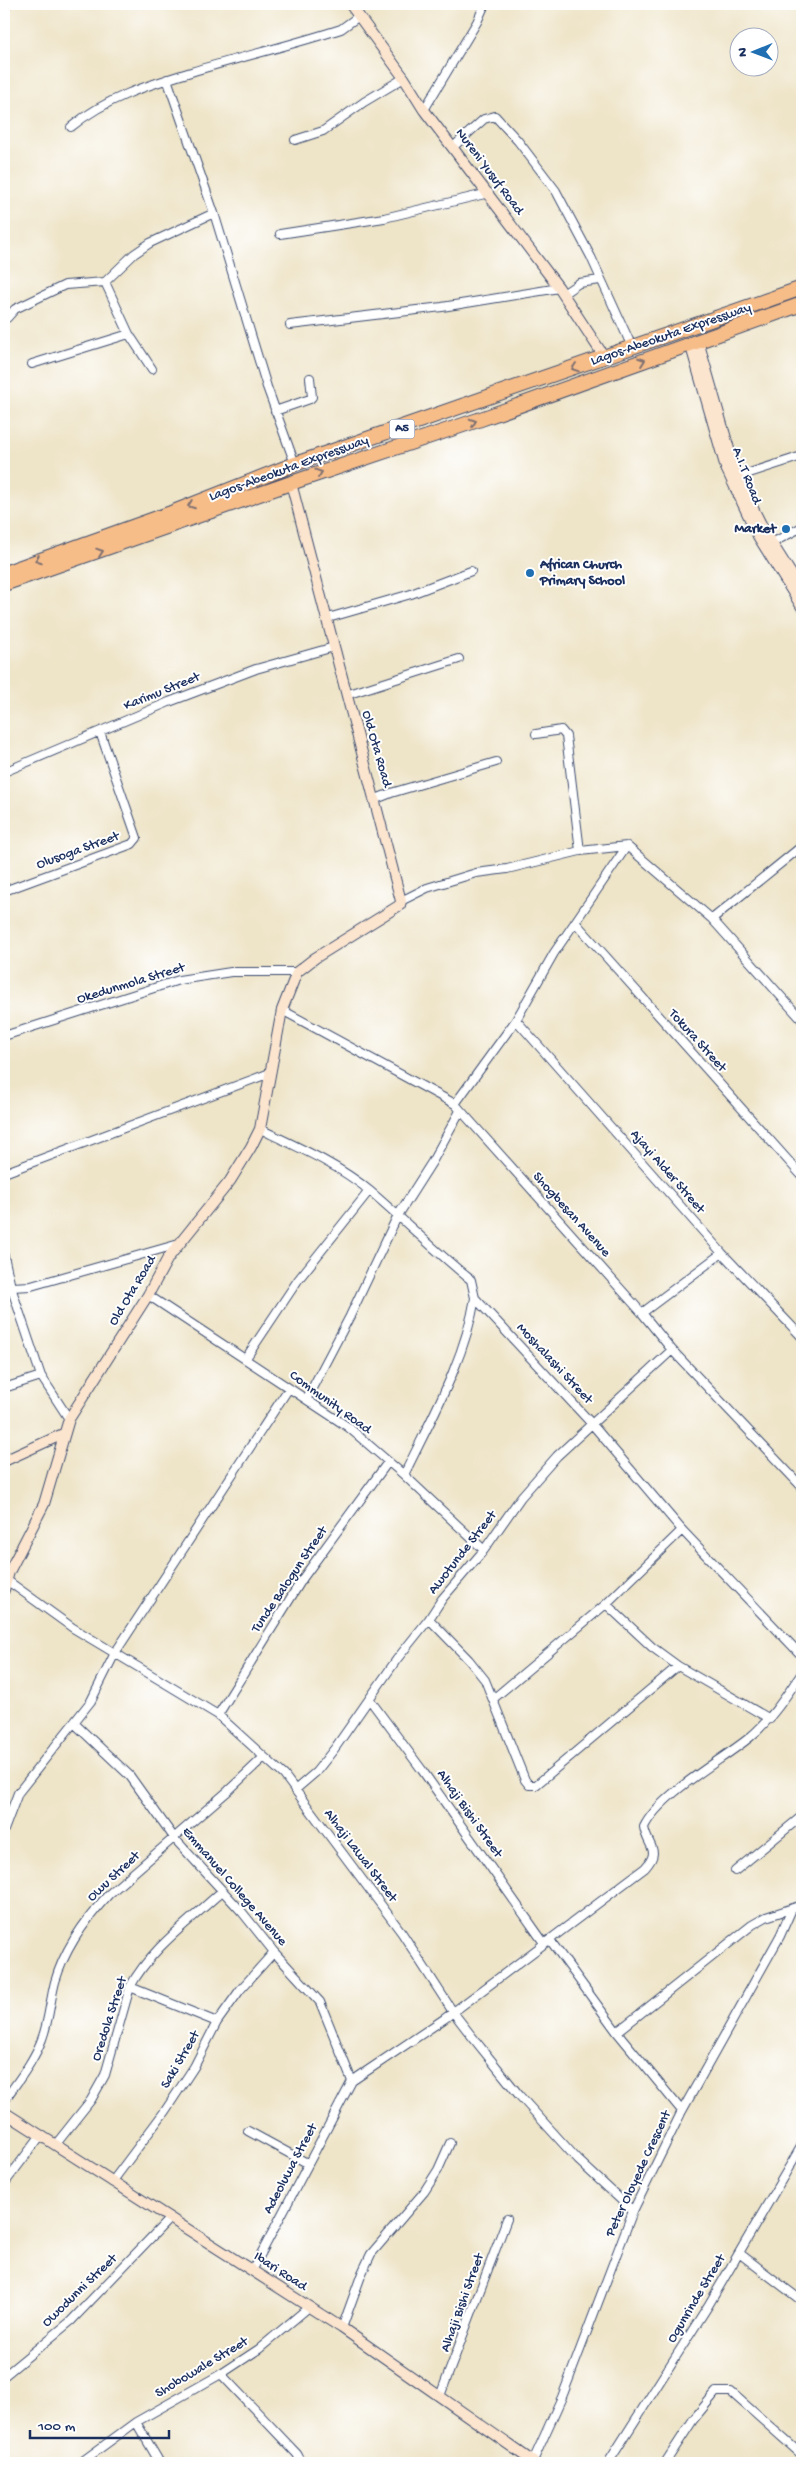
<svg xmlns="http://www.w3.org/2000/svg" width="806" height="2467" viewBox="0 0 806 2467" font-family="'Gochi Hand',sans-serif">
	<style>
		.lines { fill: none; stroke-linecap: round; stroke-linejoin: round }
		.street-casing { stroke: #3b4a6e; stroke-width: 10 }
		.secondary-casing { stroke: #3b4a6e; stroke-width: 12 }
		.highway-casing { stroke: #3b4a6e; stroke-width: 16 }
		.street { stroke: #fff; stroke-width: 8 }
		.secondary { stroke: #fce5cf; stroke-width: 10 }
		.highway { stroke: #f7bd88; stroke-width: 14 }
		.oneway { stroke: #7e6f71 }
		.poi-dot { fill: #1f6fb2; stroke: #fff; stroke-width: 2 }
		.labels { text-anchor: middle; dominant-baseline: central; stroke-width: 4; stroke-linejoin: round; paint-order: stroke }
		.shield { fill: #fff; stroke: #5f6d8e; stroke-width: 1 }
		.shield-label { font-size: 12px; font-weight: bold; fill: #1b2f5e }
		.street-label { font-size: 14px; fill: #1b2f5e; stroke: #fff }
		.poi-label { font-size: 14px; font-weight: bold; fill: #1b2f5e; stroke: #fff; text-anchor: end }
	</style>
	<rect width="100%" height="100%" fill="#fff"/>
	<filter id="ink" filterUnits="userSpaceOnUse"><feTurbulence type="fractalNoise" baseFrequency=".02" numOctaves="2"/><feDisplacementMap in="SourceGraphic" scale="10" xChannelSelector="R" yChannelSelector="G"/><feConvolveMatrix kernelMatrix="1 2 1 2 8 2 1 2 1" color-interpolation-filters="sRGB"/></filter>
	<filter id="wash" filterUnits="userSpaceOnUse"><feTurbulence type="fractalNoise" baseFrequency=".0096" numOctaves="4" result="noise"/><feDisplacementMap in="SourceGraphic" scale="20" xChannelSelector="R" yChannelSelector="G"/><feGaussianBlur stdDeviation="1.12" result="paint"/><feColorMatrix in="noise" values="0 0 0 0 0 0 0 0 0 0 0 0 0 0 0 0 0 1.4 0 .05"/><feComposite in="paint" operator="in"/></filter>
	<g filter="url(#wash)">
		<rect width="100%" height="100%" fill="#eee4c8"/>
	</g>
	<g filter="url(#ink)">
		<g class="lines">
			<g class="street-casing">
				<path id="street" d="M 4,7 L 8,4
					M 167,79 L 214,213 L 267,387 L 295,464
					M 424,110 L 477,22 L 485,4
					M 71,127 C 106,98 148,85 191,72 C 241,57 292,45 341,29 L 359,16
					M 295,140 L 323,131 L 364,102 L 404,78
					M 453,147 L 484,119 L 495,116 L 518,141 L 556,191 L 591,257 L 632,347
					M 280,234 L 384,218 L 489,193
					M 105,282 L 129,334 L 152,369
					M 563,294 L 579,283 L 600,280
					M 4,318 L 7,318 L 15,309 L 65,285 L 105,282 L 134,254 L 150,243 L 214,213
					M 290,325 L 442,307 L 559,288
					M 32,364 L 129,334
					M 275,411 L 310,399 L 312,397 L 310,378
					M 737,477 L 802,456
					M 772,543 L 802,527
					M 328,618 L 411,594 L 471,571
					M 346,695 L 459,659
					M 536,734 L 561,730 L 566,736 L 580,851
					M 4,772 L 169,702 L 256,669 L 334,647
					M 376,799 L 391,793 L 496,762
					M 627,846 L 712,919 L 802,1020
					M 4,891 L 132,844 L 137,838 L 100,732
					M 401,901 L 427,888 L 476,873 L 507,869 L 580,851 L 627,846
					M 712,919 L 802,846
					M 575,922 L 802,1176
					M 282,1010 L 455,1104 L 642,1313 L 672,1350 L 802,1487
					M 516,1020 L 722,1253 L 802,1337
					M 4,1036 L 179,980 L 231,972 L 297,972
					M 455,1104 L 516,1020 L 554,953 L 627,846
					M 260,1129 C 298,1147 337,1164 370,1191 C 404,1220 436,1252 471,1280 L 475,1298 L 591,1423 L 682,1530 L 802,1656
					M 4,1173 L 270,1073
					M 4,1256 L 11,1287 L 41,1376 L 69,1419
					M 11,1287 L 31,1286 L 179,1244
					M 148,1295 L 348,1427 L 404,1475 L 484,1550
					M 642,1313 L 722,1253
					M 246,1358 L 298,1280 L 369,1191
					M 4,1388 L 41,1376
					M 307,1398 L 350,1316 L 397,1217 L 432,1162 L 460,1111
					M 404,1475 C 431,1419 465,1360 475,1298
					M 8,1581 L 73,1628 L 218,1715 L 284,1775 L 402,1933 L 453,2012 L 470,2034 L 519,2095 L 578,2160 L 633,2211
					M 606,1604 L 652,1647 L 678,1666 L 770,1719
					M 429,1619 L 469,1660 L 485,1680 L 525,1780 L 529,1785 L 536,1785 L 678,1666
					M 493,1699 L 606,1604 L 682,1530
					M 370,1700 L 422,1770 L 544,1943
					M 218,1715 L 303,1578 L 388,1462
					M 74,1723 L 130,1776 L 175,1839 L 242,1912 L 274,1952 L 320,2002 L 352,2081
					M 295,1790 L 316,1772 L 335,1748 L 397,1659 L 429,1619 L 442,1599 L 484,1550 L 521,1497 L 557,1456 L 672,1350
					M 4,1830 L 18,1793 L 91,1701 L 115,1653 L 289,1388
					M 735,1871 L 802,1816
					M 550,1940 L 617,2032 L 682,2111
					M 130,1987 L 217,2022
					M 617,2032 L 752,1925 L 766,1917 L 802,1905
					M 4,2101 C 17,2082 34,2061 42,2039 C 49,2021 50,2001 55,1982 C 64,1950 86,1919 109,1894 L 228,1791 L 264,1757
					M 248,2131 L 307,2163
					M 56,2144 L 91,2100 L 105,2075 L 130,1987 C 151,1948 190,1921 222,1891
					M 112,2182 L 165,2111 L 194,2067 L 217,2022 L 240,1990 L 274,1952
					M 4,2184 L 41,2135
					M 739,2253 L 802,2301
					M 253,2269 L 352,2081 L 444,2019 L 645,1868 C 662,1849 647,1847 644,1827 C 660,1794 719,1762 749,1738 C 771,1720 786,1696 802,1673
					M 342,2328 L 362,2273 L 371,2254 L 424,2192 L 438,2170 L 450,2143
					M 221,2374 L 297,2454 L 302,2463
					M 4,2376 L 71,2321 L 169,2219
					M 440,2396 L 507,2219
					M 136,2422 L 160,2463
					M 533,2461 L 562,2397 L 633,2211 L 682,2111 L 780,1936 L 792,1909
					M 80,2463 L 136,2422 L 221,2374 L 259,2349 L 309,2307
					M 608,2463 L 708,2306 L 802,2145
					M 665,2463 L 693,2420 L 716,2392 L 731,2392 L 802,2455"/>
			</g>
			<g class="secondary-casing">
				<path id="secondary" d="M 350,4 L 404,78 L 424,110 L 559,288 L 605,358
					M 698,341 L 737,477 L 766,534 L 802,591
					M 690,343 L 726,468 L 758,536 L 802,607
					M 4,1461 L 63,1434
					M 4,1590 L 9,1572 L 44,1504 L 69,1419 L 148,1295 L 168,1258 L 230,1181 L 251,1147 L 260,1129 L 282,1010 L 297,972 L 315,958 L 400,905 L 401,901 L 291,483
					M 4,2112 L 342,2328 L 535,2463"/>
			</g>
			<g class="highway-casing">
				<path id="highway" d="M 4,573 L 171,513 L 295,464 L 802,288
					M 4,584 L 291,483 L 478,420 L 802,304"/>
			</g>
			<use href="#street" class="street"/>
			<use href="#secondary" class="secondary"/>
			<use href="#highway" class="highway"/>
		</g>
		<defs><path id="oneway-chevron" d="M-2-3.5L2.5 0L-2 3.5" fill="none" stroke-width="1.6" stroke-linecap="round" stroke-linejoin="round" transform="scale(1.25)"/></defs>
		<g class="oneway">
			<use href="#oneway-chevron" transform="translate(642 361) rotate(-20)"/>
			<use href="#oneway-chevron" transform="translate(575 368) rotate(161)"/>
			<use href="#oneway-chevron" transform="translate(473 422) rotate(-19)"/>
			<use href="#oneway-chevron" transform="translate(319 473) rotate(-19)"/>
			<use href="#oneway-chevron" transform="translate(191 505) rotate(159)"/>
			<use href="#oneway-chevron" transform="translate(100 552) rotate(-19)"/>
			<use href="#oneway-chevron" transform="translate(38 560) rotate(159)"/>
		</g>
	</g>
	<g class="poi-dot">
		<circle cx="786" cy="529" r="5"/>
		<circle cx="530" cy="573" r="5"/>
	</g>
	<g class="labels">
		<rect class="shield" x="389.5" y="419.5" width="25" height="19" rx="4"/>
		<g class="shield-label">
			<text x="402" y="429">A5</text>
		</g>
		<g class="street-label">
			<text transform="translate(489 172) rotate(53)">Nureni Yusuf Road</text>
			<text transform="translate(671 335) rotate(-19)">Lagos-Abeokuta Expressway</text>
			<text transform="translate(289 469) rotate(-20)">Lagos-Abeokuta Expressway</text>
			<text transform="translate(746 476) rotate(69)">A.I.T Road</text>
			<text transform="translate(162 692) rotate(-22)">Karimu Street</text>
			<text transform="translate(376 749) rotate(74)">Old Ota Road</text>
			<text transform="translate(78 851) rotate(-20)">Olusoga Street</text>
			<text transform="translate(131 984) rotate(-17)">Okedunmola Street</text>
			<text transform="translate(697 1041) rotate(48)">Tokura Street</text>
			<text transform="translate(667 1172) rotate(49)">Ajayi Alder Street</text>
			<text transform="translate(571 1215) rotate(48)">Shogbesan Avenue</text>
			<text transform="translate(133 1291) rotate(-59)">Old Ota Road</text>
			<text transform="translate(554 1364) rotate(47)">Moshalashi Street</text>
			<text transform="translate(330 1403) rotate(36)">Community Road</text>
			<text transform="translate(463 1553) rotate(-52)">Awotunde Street</text>
			<text transform="translate(290 1580) rotate(-56)">Tunde Balogun Street</text>
			<text transform="translate(469 1814) rotate(55)">Alhaji Bishi Street</text>
			<text transform="translate(360 1856) rotate(53)">Alhaji Lawal Street</text>
			<text transform="translate(114 1877) rotate(-43)">Owu Street</text>
			<text transform="translate(234 1887) rotate(49)">Emmanuel College Avenue</text>
			<text transform="translate(110 2019) rotate(-72)">Oredola Street</text>
			<text transform="translate(181 2060) rotate(-60)">Saki Street</text>
			<text transform="translate(291 2169) rotate(-62)">Adeoluwa Street</text>
			<text transform="translate(639 2174) rotate(-65)">Peter Oloyede Crescent</text>
			<text transform="translate(280 2272) rotate(33)">Ibari Road</text>
			<text transform="translate(80 2291) rotate(-44)">Owodunni Street</text>
			<text transform="translate(697 2299) rotate(-59)">Ogunrinde Street</text>
			<text transform="translate(463 2303) rotate(-70)">Alhaji Bishi Street</text>
			<text transform="translate(202 2368) rotate(-31)">Shobowale Street</text>
		</g>
		<g class="poi-label">
			<text x="776" y="529">Market</text>
			<text x="540" y="565" text-anchor="start">African Church<tspan x="540" dy="16">Primary School</tspan></text>
		</g>
	</g>
	<rect width="806" height="2467" fill="none" stroke="#fff" stroke-width="20"/>
	<g transform="translate(754 52) rotate(269)"><circle r="24" fill="#ffffff" stroke="#a4acbf"/>
	<path d="M0-4L9 19L0 12L-9 19Z" fill="#1f6fb2"/>
	<text y="-8" font-size="14" font-weight="bold" text-anchor="middle" fill="#1b2f5e">N</text>
	</g>
	<path d="M30 2430v8h139v-8" fill="none" stroke="#1b2f5e" stroke-width="2.5"/>
	<text x="38" y="2430" font-size="15" fill="#1b2f5e" stroke="#ffffff" stroke-width="4" paint-order="stroke">100 m</text>
</svg>
